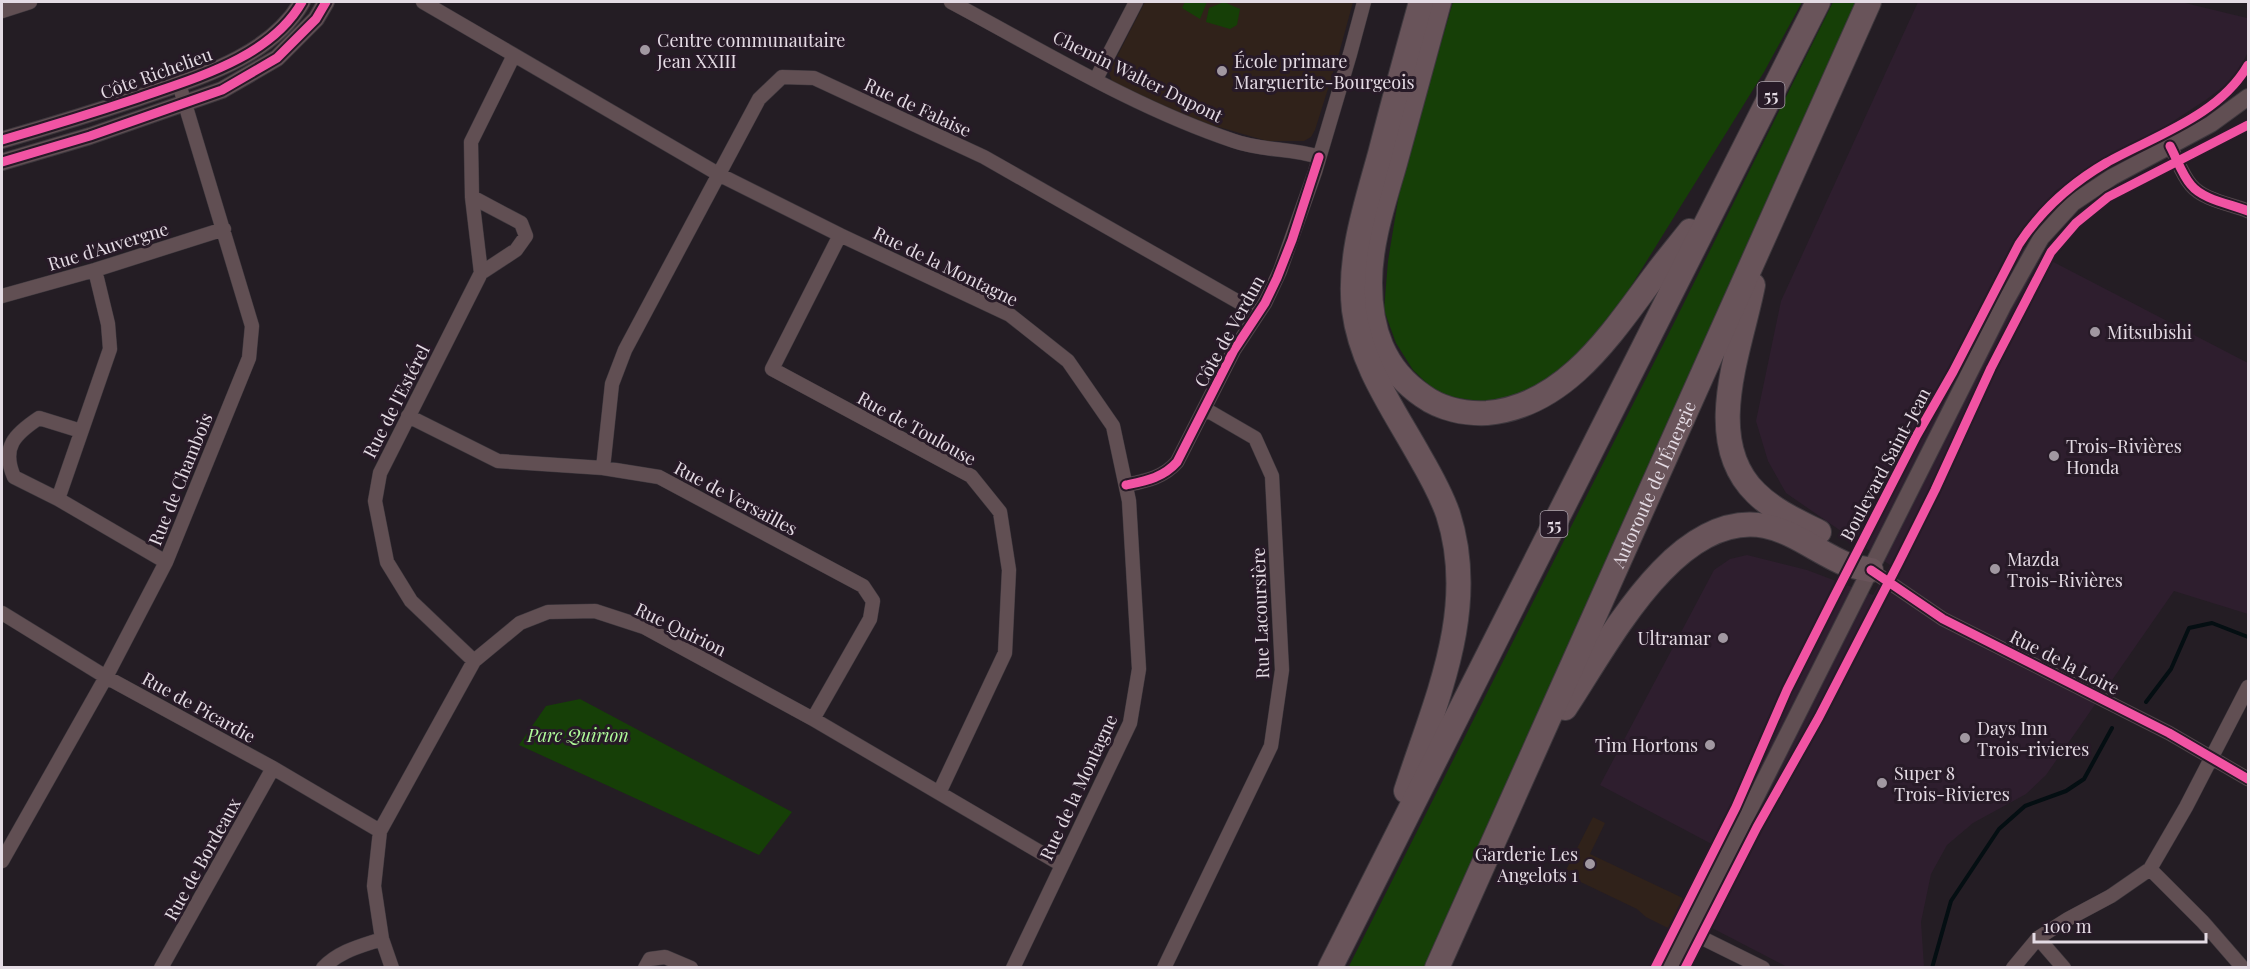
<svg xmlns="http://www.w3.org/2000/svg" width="2250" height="969" viewBox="0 0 2250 969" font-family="'Playfair Display',serif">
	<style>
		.built { fill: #2e1e2e }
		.education { fill: #30221a }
		.green { fill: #163f07 }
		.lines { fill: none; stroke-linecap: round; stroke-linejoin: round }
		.stream { stroke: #040e12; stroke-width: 4 }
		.minor-casing { stroke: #3e383e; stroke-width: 15 }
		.tertiary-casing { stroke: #3e383e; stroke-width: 18 }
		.motorway-casing { stroke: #3e383e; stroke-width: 26 }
		.minor { stroke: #614f53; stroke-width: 14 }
		.tertiary { stroke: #614f53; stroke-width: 16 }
		.motorway { stroke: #69545a; stroke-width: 24 }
		.cycleway-casing { stroke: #271a27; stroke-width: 13 }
		.cycleway { stroke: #f153a3; stroke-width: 9 }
		.poi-dot { fill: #a198a1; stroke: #271a27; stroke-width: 2 }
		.labels { text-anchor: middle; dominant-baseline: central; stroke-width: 6; stroke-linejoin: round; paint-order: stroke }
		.shield { fill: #271a27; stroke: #aba1ab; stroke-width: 1.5 }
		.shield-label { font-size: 16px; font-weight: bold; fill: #e4dbe4 }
		.poi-label { font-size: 18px; fill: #e4dbe4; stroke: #271a27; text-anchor: start }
		.street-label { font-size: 18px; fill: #e4dbe4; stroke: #271a27 }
		.park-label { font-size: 18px; font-style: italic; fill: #b0fc9b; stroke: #271a27 }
	</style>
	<rect width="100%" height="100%" fill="#241d24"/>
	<path class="built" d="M 1918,2 L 2181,2 L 2247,18 L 2248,52 L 2235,78 L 2207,99 L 2137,145 L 2055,191 L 2013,241 L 2248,363 L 2248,614 L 2174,591 L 2046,775 L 2026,794 L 1973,823 L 1947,845 L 1931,874 L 1921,922 L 1924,967 L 1787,967 L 1712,928 L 1742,860 L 1600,785 L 1714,570 L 1730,559 L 1747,555 L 1807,570 L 1873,595 L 1890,565 L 1786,493 L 1768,461 L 1756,421 L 1781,301 Z"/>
	<path class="education" d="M 1145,2 L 1353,2 L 1338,57 L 1315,130 L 1311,137 L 1304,141 L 1267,141 L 1219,127 L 1218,129 L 1139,96 L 1112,82 L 1109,72 Z
		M 1593,817 L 1605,823 L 1590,854 L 1687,900 L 1672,930 L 1646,917 L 1637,909 L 1564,874 Z"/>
	<path class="green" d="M 1185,2 L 1207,2 L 1200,19 L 1182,8 Z
		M 1224,2 L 1240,9 L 1237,25 L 1230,29 L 1206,22 L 1209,8 Z
		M 1453,2 L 1802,2 L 1764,72 L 1607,325 L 1556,374 L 1522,394 L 1484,402 L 1439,395 L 1413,370 L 1396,343 L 1384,310 L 1388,261 L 1402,176 Z
		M 1833,2 L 1858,2 L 1471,868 L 1424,967 L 1348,968 L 1677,317 Z
		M 580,699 L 792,812 L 759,855 L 519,745 L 546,706 Z"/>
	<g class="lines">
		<path class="stream" d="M 2146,702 L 2171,669 L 2189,628 L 2212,623 L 2248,637
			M 1932,968 L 1951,901 L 1999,829 L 2025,806 L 2066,791 L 2084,779 L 2112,728"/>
		<g class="minor-casing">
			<path id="minor" d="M 423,2 L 720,175 L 840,235 L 1010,315 L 1068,361 L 1113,426 L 1129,501 L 1139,669 L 1130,723 L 1013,968
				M 951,2 C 1043,51 1135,108 1234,141 C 1262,151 1291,148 1319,157
				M 2,11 L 30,2
				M 1096,79 L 1136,2
				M 2170,146 C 2177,159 2182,175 2191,185 C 2203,200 2231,204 2248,211
				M 472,197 L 521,223 L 526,236 L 516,250 L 481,273 L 380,473 L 375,501 L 387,562 L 411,601 L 474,661
				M 840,235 L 772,369 L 971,476 L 1000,512 L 1009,570 L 1005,653 L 939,793
				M 481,273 L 472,197 L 471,142 L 514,55
				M 2,296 L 95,270 L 224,229
				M 408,416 L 498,461 L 603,468 L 659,477 L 863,586 L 873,601 L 870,619 L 813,719
				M 81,431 L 39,418 C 15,434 1,447 14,477 L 58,499 L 166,562
				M 603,468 L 612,384 L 625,350 L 759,99 L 782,77 L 814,78 L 984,157 L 1258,313
				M 1126,485 C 1145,481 1163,478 1177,462 L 1234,350 L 1265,303 L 1280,271 L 1315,172 L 1350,54 L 1364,2
				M 58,499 L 110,349 L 108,324 L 95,270
				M 1871,570 L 1943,619 L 2169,733 L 2248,779
				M 2,613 L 106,677 L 273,768 L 380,831
				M 2,861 L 106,677 L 166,562 L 249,358 L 252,326 L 179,84
				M 2150,869 L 2203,922 L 2243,968
				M 1688,931 L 1763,968
				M 2038,938 L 2064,968
				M 161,968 L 273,768
				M 323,968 C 339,951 361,946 382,939
				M 392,968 L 382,939 L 374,886 L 380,831 L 474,661 L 520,623 L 548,612 L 595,611 L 644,627 L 813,719 L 1062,865
				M 645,968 L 650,959 L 665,957 L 691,968
				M 1164,968 L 1271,746 L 1282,670 L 1272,476 L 1255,438 L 1205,409
				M 2013,968 L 2038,938 L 2068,919 L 2111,896 L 2150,869 L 2186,807 L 2248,687"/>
		</g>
		<g class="tertiary-casing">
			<path id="tertiary" d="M 2,140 C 47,127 93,113 138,98 C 195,78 270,58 302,2
				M 2,162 L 90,136 L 222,90 L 277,58 L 316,19 L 326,2
				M 1670,968 L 2004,304 L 2041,238 L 2073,203 L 2112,177 L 2211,124 L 2248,97"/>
		</g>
		<g class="motorway-casing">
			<g id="motorway">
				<path d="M 1439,2 C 1424,55 1410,109 1395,163 C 1384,202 1370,242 1370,283 C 1370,329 1383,369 1423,396 C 1441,409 1465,414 1487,413 C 1567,406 1613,331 1656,274 C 1667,259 1679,245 1690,231"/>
				<path d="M 1753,285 C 1741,348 1701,440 1756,493 C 1773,510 1797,521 1819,532"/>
				<path d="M 1565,708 C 1606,647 1675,509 1765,526 C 1795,532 1820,554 1848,565 C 1855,567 1863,568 1871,570"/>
				<path d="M 1406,791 C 1435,701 1479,610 1448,514 C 1441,494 1431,476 1420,457 C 1394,410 1361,365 1354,310 C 1348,257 1366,205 1380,154 C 1393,103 1407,52 1421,2"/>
				<path d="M 1330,968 L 1818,2"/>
				<path id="s1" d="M 1437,968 L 1869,2"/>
			</g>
		</g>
		<use href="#minor" class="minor"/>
		<use href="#tertiary" class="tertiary"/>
		<use href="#motorway" class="motorway"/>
		<g class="cycleway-casing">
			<path id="cycleway" d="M 2,140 C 47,127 93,113 138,98 C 195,78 270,58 302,2
				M 2170,146 C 2177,159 2182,175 2191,185 C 2203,200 2231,204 2248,211
				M 2,162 L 90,136 L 222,90 L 277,58 L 316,19 L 326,2
				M 1126,485 C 1145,481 1163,478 1177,462 L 1234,350 L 1265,303 L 1277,278 L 1292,240 L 1319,157
				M 1871,570 L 1943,619 L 2169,733 L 2248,779
				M 1655,968 L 1736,807 L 1787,690 L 1834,597 L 1917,435 L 1953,372 L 2019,244 C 2042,209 2070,184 2106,163 C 2154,136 2219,116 2248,65
				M 1685,968 L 1757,827 L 1819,717 L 1899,562 L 1935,490 L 1991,368 L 2051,252 L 2076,223 L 2108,197 L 2248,125"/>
		</g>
		<use href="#cycleway" class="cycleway"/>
	</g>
	<g class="poi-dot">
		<circle cx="645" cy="50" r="6"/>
		<circle cx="1222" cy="71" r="6"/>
		<circle cx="2095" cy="332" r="6"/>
		<circle cx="2054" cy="456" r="6"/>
		<circle cx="1995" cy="569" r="6"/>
		<circle cx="1723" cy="638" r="6"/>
		<circle cx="1965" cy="738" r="6"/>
		<circle cx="1710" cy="745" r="6"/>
		<circle cx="1882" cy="783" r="6"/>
		<circle cx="1590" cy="864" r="6"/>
	</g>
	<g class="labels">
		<g class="shield">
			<rect x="1757.5" y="82" width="27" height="26" rx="4.5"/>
			<rect x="1540.5" y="511" width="27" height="26" rx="4.5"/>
		</g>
		<g class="shield-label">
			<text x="1771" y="95">55</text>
			<text x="1554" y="524">55</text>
		</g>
		<g class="poi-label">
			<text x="657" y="40">Centre communautaire<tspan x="657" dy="21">Jean XXIII</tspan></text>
			<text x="1234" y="61">École primare<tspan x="1234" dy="21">Marguerite-Bourgeois</tspan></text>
			<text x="2107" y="332">Mitsubishi</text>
			<text x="2066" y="446">Trois-Rivières<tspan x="2066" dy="21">Honda</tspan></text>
			<text x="2007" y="559">Mazda<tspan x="2007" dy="21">Trois-Rivières</tspan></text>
			<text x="1711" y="638" text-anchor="end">Ultramar</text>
			<text x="1977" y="728">Days Inn<tspan x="1977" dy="21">Trois-rivieres</tspan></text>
			<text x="1698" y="745" text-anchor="end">Tim Hortons</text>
			<text x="1894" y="773">Super 8<tspan x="1894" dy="21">Trois-Rivieres</tspan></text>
			<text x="1578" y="854" text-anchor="end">Garderie Les<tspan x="1578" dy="21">Angelots 1</tspan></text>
		</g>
		<g class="street-label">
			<text transform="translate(156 73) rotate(-20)">Côte Richelieu</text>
			<text transform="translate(1138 76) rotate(26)">Chemin Walter Dupont</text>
			<text transform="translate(918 107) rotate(25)">Rue de Falaise</text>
			<text transform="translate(108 246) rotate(-17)">Rue d'Auvergne</text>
			<text transform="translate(946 266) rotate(26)">Rue de la Montagne</text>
			<text transform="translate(1229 331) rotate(-61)">Côte de Verdun</text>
			<text transform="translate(396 401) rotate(-63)">Rue de l'Estérel</text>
			<text transform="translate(917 428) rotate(29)">Rue de Toulouse</text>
			<text transform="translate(1885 464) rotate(-62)">Boulevard Saint-Jean</text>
			<text transform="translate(180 479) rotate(-68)">Rue de Chambois</text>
			<text stroke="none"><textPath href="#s1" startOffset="530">Autoroute de l'Énergie</textPath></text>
			<text transform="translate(736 498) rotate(28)">Rue de Versailles</text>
			<text transform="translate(1260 613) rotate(-92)">Rue Lacoursière</text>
			<text transform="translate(681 629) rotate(26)">Rue Quirion</text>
			<text transform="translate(2065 662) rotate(27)">Rue de la Loire</text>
			<text transform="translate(199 707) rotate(29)">Rue de Picardie</text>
			<text transform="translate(1078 787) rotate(-65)">Rue de la Montagne</text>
			<text transform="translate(202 859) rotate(-61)">Rue de Bordeaux</text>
		</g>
		<g class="park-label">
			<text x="578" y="735">Parc Quirion</text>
		</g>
	</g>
	<rect width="2250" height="969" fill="none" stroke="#e4dbe4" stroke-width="6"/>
	<path d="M2034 933v9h172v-9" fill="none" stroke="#e4dbe4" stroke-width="3"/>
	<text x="2043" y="933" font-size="18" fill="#e4dbe4" stroke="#271a27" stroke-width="4.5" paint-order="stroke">100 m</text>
</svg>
